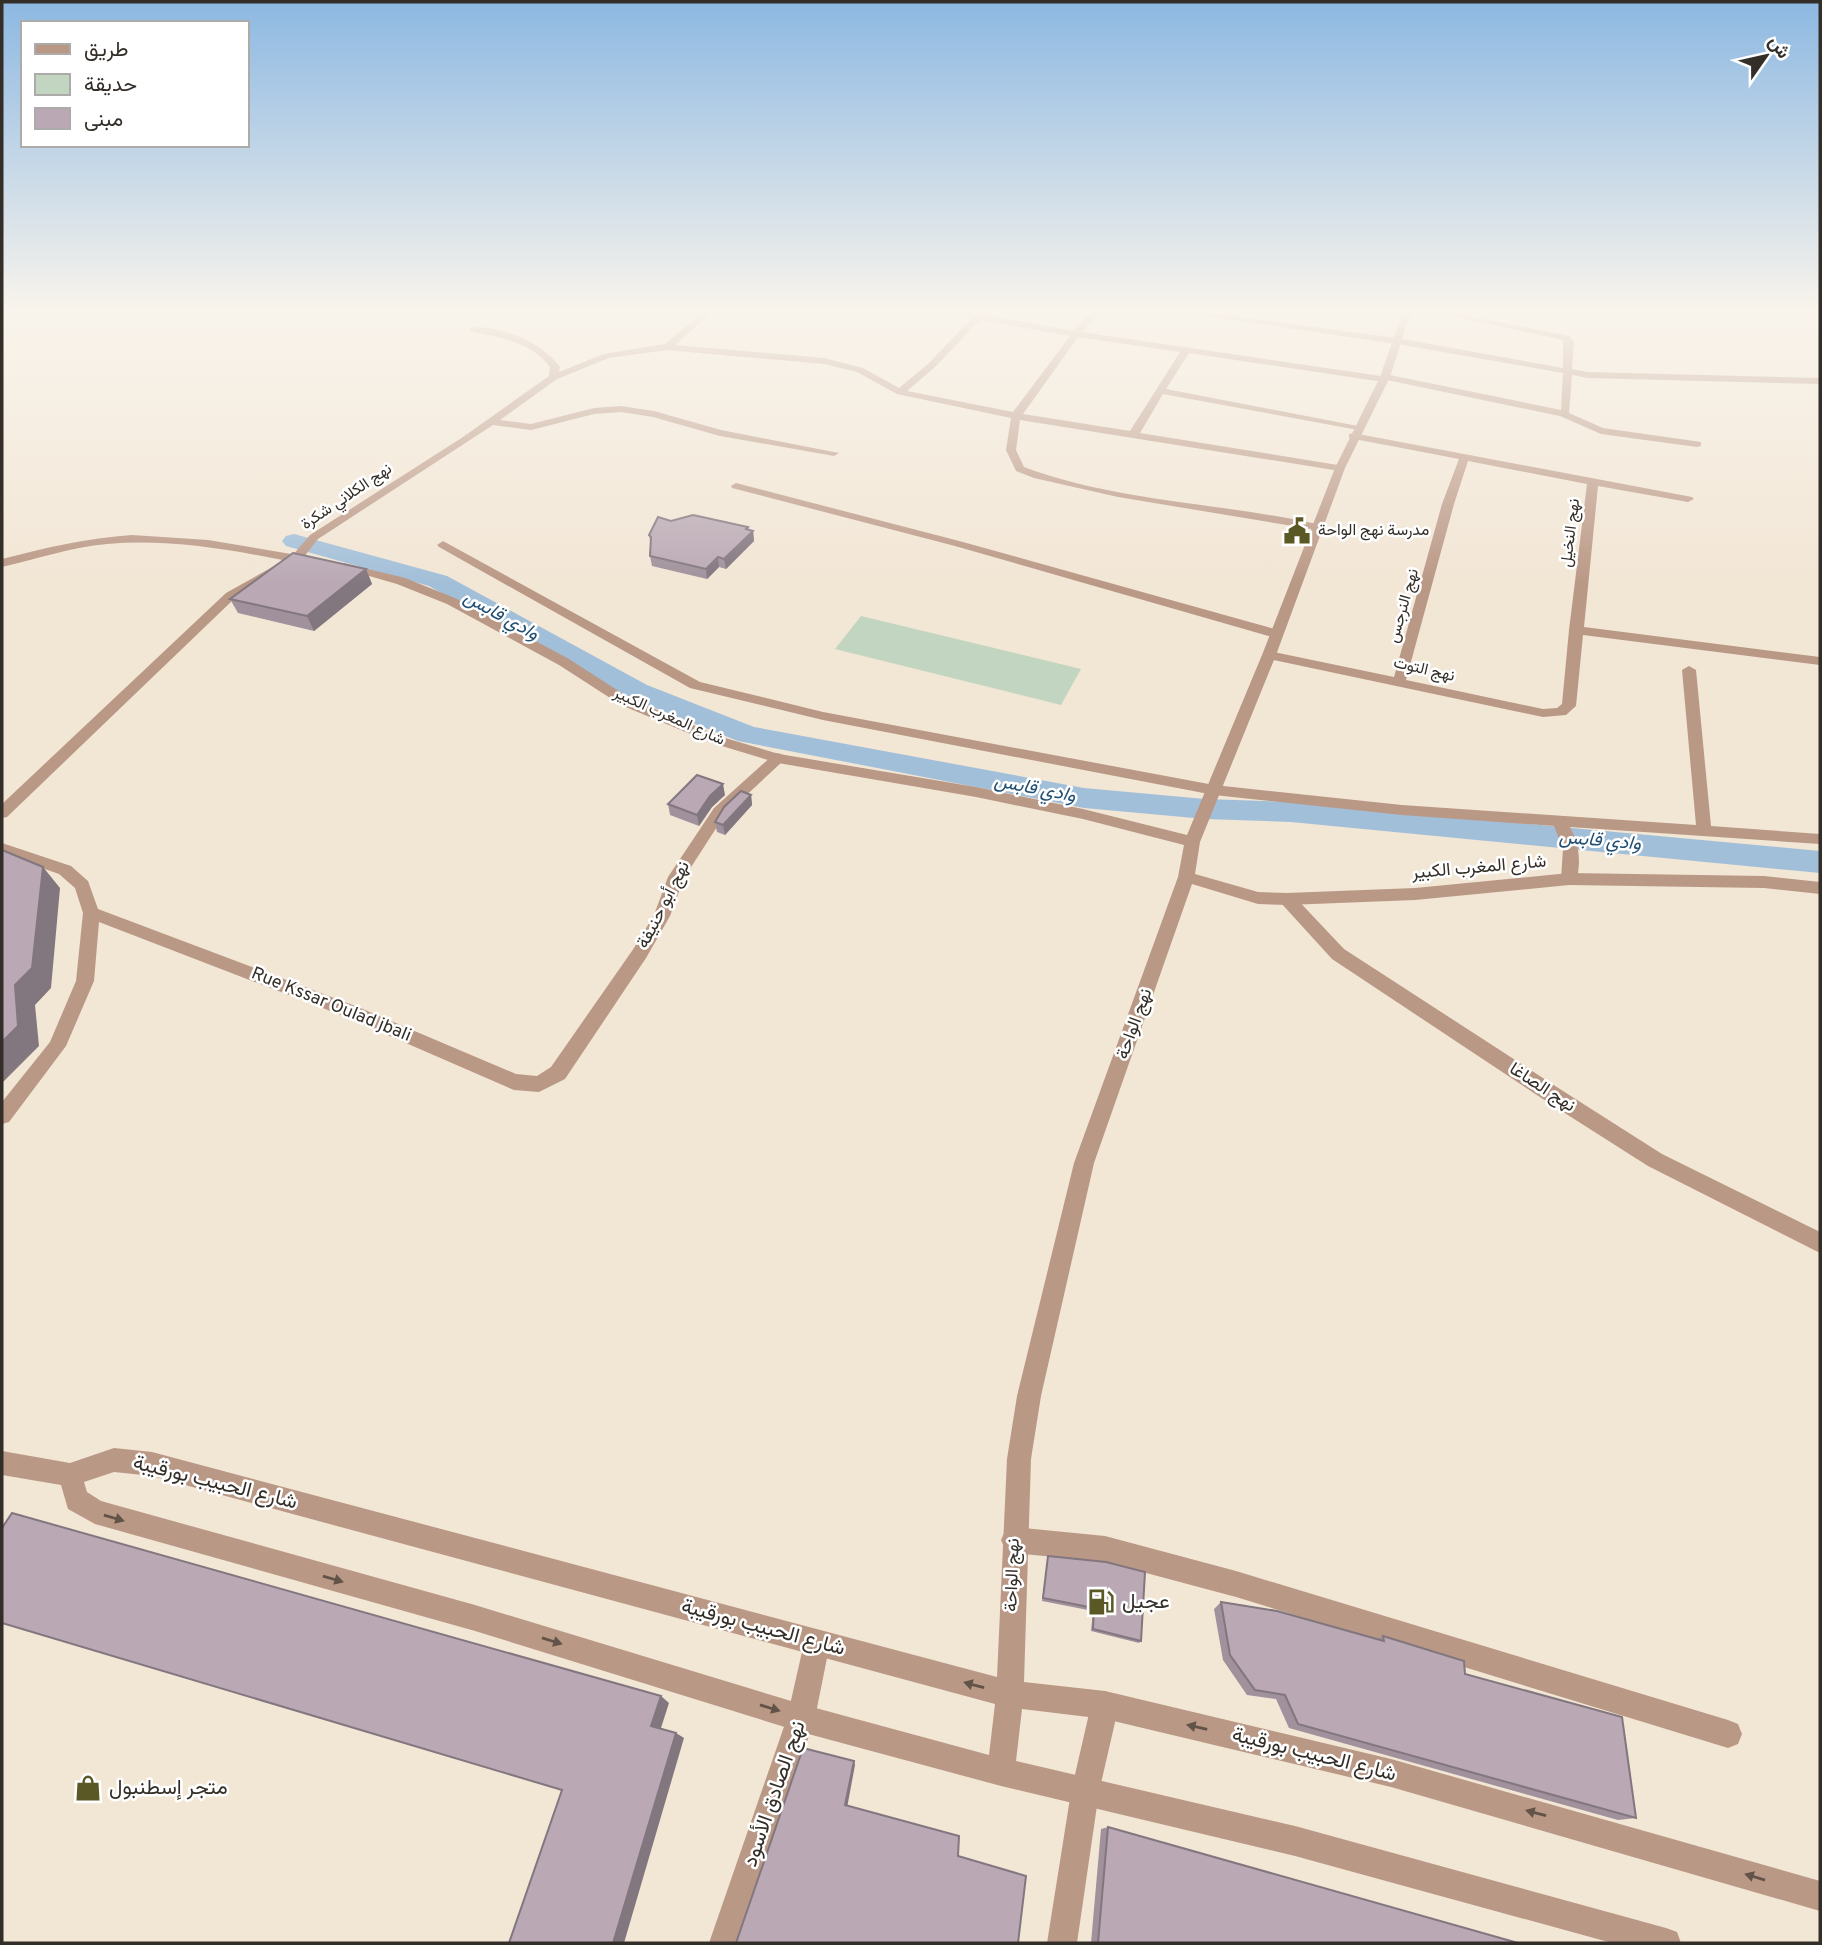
<svg xmlns="http://www.w3.org/2000/svg" width="1822" height="1945" viewBox="0 0 1822 1945" font-family="Overpass,Vazirmatn,sans-serif">
	<style>
		.green { fill: #c2d5c0 }
		.lines { fill: none; stroke-linecap: round; stroke-linejoin: round }
		.canal { fill: #a2bfd9; fill-rule: evenodd }
		.service { fill: #ba9886; fill-rule: evenodd }
		.minor { fill: #ba9886; fill-rule: evenodd }
		.tertiary { fill: #ba9886; fill-rule: evenodd }
		.wall { fill: #a0919c }
		.shaded-wall { fill: #82767f }
		.building { fill: #baa9b5; stroke: #82767f; stroke-width: 2 }
		.oneway { fill: #625349 }
		.labels { text-anchor: middle; dominant-baseline: central; stroke-width: 5; stroke-linejoin: round; paint-order: stroke }
		.far-street-label { font-size: 16px; fill: #332e28; stroke: #fff }
		.far-poi-label { font-size: 16px; fill: #332e28; stroke: #fff; text-anchor: start }
		.street-label { font-size: 18px; fill: #332e28; stroke: #fff }
		.water-label { font-size: 19px; font-style: italic; fill: #225074; stroke: #fff }
		.near-street-label { font-size: 21px; fill: #332e28; stroke: #fff }
		.near-poi-label { font-size: 21px; fill: #332e28; stroke: #fff; text-anchor: start }
	</style>
	<rect width="100%" height="100%" fill="#f2e6d5"/>
	<path class="green" d="M 861,616 L 1081,669 L 1061,705 L 835,649 Z"/>
	<g class="lines">
		<path class="canal" d="M 294,534 L 447,576 L 647,685 L 754,727 L 1084,788 L 1205,799 L 1291,802 L 1820,851 L 1820,873 L 1291,822 L 1205,819 L 1084,808 L 738,741 L 627,697 L 429,586 L 286,546 L 282,541 L 286,536 Z"/>
		<path class="service" d="M 443,541 L 700,682 L 823,712 L 1214,785 L 1222,790 L 1214,795 L 823,720 L 690,688 L 439,547 L 437,545 Z"/>
		<path class="minor" d="M 704,311 L 713,311 L 675,345 L 824,358 L 863,368 L 899,388 L 928,364 L 972,318 L 940,311 L 976,314 L 979,311 L 988,311 L 985,315 L 1074,331 L 1092,311 L 1101,311 L 1082,332 L 1381,376 L 1385,374 L 1561,410 L 1563,373 L 1397,344 L 1171,311 L 1196,311 L 1397,338 L 1563,368 L 1563,340 L 1428,311 L 1446,311 L 1569,336 L 1574,341 L 1572,369 L 1588,372 L 1820,378 L 1820,384 L 1588,378 L 1572,375 L 1569,413 L 1603,428 L 1701,442 L 1701,446 L 1697,447 L 1601,434 L 1560,416 L 1387,380 L 1383,382 L 1189,353 L 1166,389 L 1363,427 L 1358,430 L 1163,394 L 1140,433 L 1344,466 L 1345,468 L 1340,471 L 1020,420 L 1016,450 L 1024,467 C 1116,502 1226,503 1321,525 L 1323,527 L 1317,530 L 1118,497 L 1034,478 L 1016,471 L 1006,450 L 1011,418 L 897,394 L 857,372 L 824,364 L 667,350 L 609,358 L 557,379 L 500,420 L 531,424 L 594,408 L 621,406 L 654,411 L 721,430 L 839,453 L 834,456 L 720,436 L 653,417 L 621,412 L 594,414 L 531,430 L 493,425 L 318,539 L 300,562 L 234,599 L 7,817 L 2,818 L 2,804 L 226,593 L 292,556 L 310,535 L 463,437 L 549,376 L 550,367 C 531,341 499,338 470,331 L 470,327 C 502,326 541,341 560,367 L 559,372 L 604,354 L 665,344 ZM 980,320 L 1070,336 L 1013,412 L 907,391 L 934,368 ZM 1078,337 L 1180,352 L 1130,431 L 1023,414 Z
			M 1353,433 L 1692,497 L 1694,499 L 1688,502 L 1598,486 L 1584,627 L 1820,657 L 1820,665 L 1583,635 L 1576,706 L 1566,715 L 1543,717 L 1264,658 L 1262,655 L 1269,651 L 1394,677 L 1442,504 L 1459,459 L 1349,438 L 1349,434 ZM 1468,461 L 1587,484 L 1569,630 L 1562,704 L 1557,708 L 1543,709 L 1406,680 L 1454,504 Z
			M 736,483 L 963,542 L 1282,631 L 1283,634 L 1277,638 L 1272,637 L 955,546 L 732,488 L 731,486 Z
			M 1689,666 L 1696,670 L 1711,826 L 1820,834 L 1820,844 L 1570,827 C 1579,845 1581,859 1577,879 L 1569,885 L 1561,879 L 1563,849 L 1554,826 L 1402,815 L 1214,795 L 1206,790 L 1214,785 L 1402,805 L 1696,825 L 1682,670 Z
			M 778,753 L 783,755 L 785,758 L 783,761 L 724,816 L 684,878 L 670,916 L 646,958 L 565,1079 L 539,1092 L 514,1090 L 346,1017 L 99,922 L 94,981 L 66,1046 L 9,1122 L 2,1124 L 2,1102 L 50,1042 L 76,981 L 83,913 L 75,888 L 59,874 L 2,854 L 2,843 L 71,866 L 88,881 L 98,909 L 358,1007 L 516,1074 L 537,1076 L 551,1067 L 634,948 L 654,915 L 668,877 L 714,808 L 773,755 Z
			M 1287,893 L 1293,895 L 1344,949 L 1563,1091 L 1662,1154 L 1820,1232 L 1820,1253 L 1648,1166 L 1549,1103 L 1332,959 L 1281,903 L 1279,899 Z
			M 1014,1527 L 1105,1536 L 1236,1571 L 1728,1720 L 1738,1724 L 1742,1734 L 1738,1744 L 1728,1748 L 1236,1597 L 1105,1562 L 1014,1553 L 1005,1549 L 1001,1540 L 1005,1531 Z
			M 817,1630 L 826,1634 L 830,1643 L 815,1718 L 739,1943 L 709,1943 L 787,1718 L 804,1643 L 808,1634 Z
			M 1105,1691 L 1115,1695 L 1119,1705 L 1099,1792 L 1077,1943 L 1047,1943 L 1071,1792 L 1091,1705 L 1095,1695 Z"/>
		<path class="tertiary" d="M 1403,311 L 1411,311 L 1390,377 L 1345,468 L 1276,655 L 1200,842 L 1195,874 L 1258,892 L 1287,893 L 1415,888 L 1569,873 L 1764,876 L 1820,882 L 1820,894 L 1764,888 L 1569,885 L 1415,900 L 1287,905 L 1258,904 L 1192,884 L 1094,1163 L 1041,1396 L 1031,1459 L 1024,1682 L 1105,1691 L 1391,1759 L 1820,1881 L 1820,1911 L 1391,1787 L 1105,1719 L 1022,1709 L 1016,1761 L 1295,1826 L 1666,1928 L 1677,1932 L 1681,1943 L 1612,1943 L 1295,1856 L 1001,1786 L 801,1732 L 475,1631 L 95,1524 L 68,1509 L 61,1485 L 2,1475 L 2,1451 L 70,1463 L 114,1448 L 152,1452 L 997,1677 L 1007,1459 L 1017,1396 L 1074,1163 L 1178,877 L 1184,845 L 1083,819 L 976,797 L 778,763 L 712,743 L 621,705 L 559,665 L 447,604 L 397,584 L 338,567 L 344,563 L 405,578 L 455,598 L 569,659 L 631,699 L 722,737 L 779,754 L 976,787 L 1083,809 L 1187,835 L 1262,655 L 1335,468 L 1380,377 ZM 114,1472 L 152,1476 L 995,1704 L 989,1755 L 801,1704 L 475,1605 L 101,1501 L 87,1492 L 84,1482 Z
			M 132,535 L 208,540 L 309,557 L 315,561 L 309,565 C 242,552 175,538 107,544 C 71,547 37,559 2,567 L 2,559 C 45,548 87,538 132,535 Z"/>
	</g>
	<path class="wall" d="M 671,521 L 753,531 L 754,541 L 726,569 L 719,567 L 707,579 L 652,566 L 650,556 L 651,545 L 649,535 Z
		M 366,569 L 372,584 L 314,631 L 238,613 L 230,599 Z
		M 725,795 L 712,807 L 699,826 L 670,815 L 668,804 Z
		M 751,795 L 752,805 L 725,835 L 717,832 L 715,822 Z
		M 1048,1556 L 1141,1641 L 1139,1643 L 1091,1631 L 1093,1611 L 1042,1601 Z
		M 1221,1602 L 1377,1639 L 1383,1636 L 1465,1674 L 1636,1818 L 1618,1820 L 1289,1728 L 1276,1699 L 1247,1695 L 1223,1660 L 1214,1609 Z
		M 1108,1827 L 1518,1943 L 1091,1943 L 1101,1829 Z"/>
	<path class="shaded-wall" d="M 748,527 L 749,534 L 753,531 L 754,541 L 726,569 L 724,559 Z
		M 718,557 L 719,567 L 707,579 L 706,569 Z
		M 366,569 L 372,584 L 314,631 L 307,616 Z
		M 723,784 L 725,795 L 712,807 L 699,826 L 697,815 L 710,796 Z
		M 751,795 L 752,805 L 725,835 L 723,825 Z
		M 43,867 L 60,888 L 51,988 L 35,1005 L 39,1046 L 2,1083 L 2,1042 Z
		M 661,1696 L 669,1703 L 660,1731 L 651,1726 Z
		M 676,1733 L 684,1738 L 624,1943 L 613,1943 Z
		M 854,1761 L 855,1765 L 847,1808 L 845,1805 Z"/>
	<path class="building" d="M 693,515 L 748,527 L 746,529 L 753,531 L 724,559 L 718,557 L 706,569 L 650,556 L 651,537 L 649,535 L 658,517 L 671,521 Z
		M 293,553 L 366,569 L 307,616 L 230,599 Z
		M 697,775 L 723,784 L 710,796 L 697,815 L 668,804 Z
		M 741,791 L 751,795 L 723,825 L 715,822 L 724,807 Z
		M 2,850 L 43,867 L 32,968 L 15,985 L 18,1026 L 2,1042 Z
		M 12,1513 L 661,1696 L 651,1726 L 676,1733 L 613,1943 L 509,1943 L 562,1790 L 2,1623 L 2,1528 Z
		M 1048,1556 L 1106,1562 L 1145,1572 L 1141,1641 L 1093,1629 L 1094,1608 L 1043,1598 Z
		M 1221,1602 L 1277,1611 L 1384,1641 L 1383,1636 L 1464,1661 L 1465,1674 L 1622,1717 L 1636,1818 L 1298,1724 L 1285,1695 L 1255,1690 L 1230,1655 Z
		M 803,1748 L 854,1761 L 845,1805 L 959,1836 L 958,1856 L 1026,1876 L 1018,1943 L 736,1943 Z
		M 1108,1827 L 1518,1943 L 1098,1943 Z"/>
	<defs><path id="oneway-solid" d="M-6-.8H1V-3.2L6.5 0L1 3.2V.8H-6Z" transform="scale(1.75)"/></defs>
	<g class="oneway">
		<use href="#oneway-solid" transform="translate(114 1518) rotate(16)"/>
		<use href="#oneway-solid" transform="translate(333 1579) rotate(16)"/>
		<use href="#oneway-solid" transform="translate(552 1641) rotate(17)"/>
		<use href="#oneway-solid" transform="translate(974 1685) rotate(-165)"/>
		<use href="#oneway-solid" transform="translate(770 1708) rotate(17)"/>
		<use href="#oneway-solid" transform="translate(1197 1727) rotate(-167)"/>
		<use href="#oneway-solid" transform="translate(1536 1813) rotate(-165)"/>
		<use href="#oneway-solid" transform="translate(1755 1877) rotate(-163)"/>
	</g>
	<linearGradient id="sky" x2="0" y2="1"><stop stop-color="#8cb8e2"/><stop offset="0.53" stop-color="#f9f4ec"/><stop offset="1" stop-color="#f9f4ec" stop-opacity="0"/></linearGradient>
	<rect width="1822" height="584" fill="url(#sky)"/>
	<defs>
		<g id="civic-bare" transform="scale(2.1)"><path d="M-.6-6.5H3V-4.5H.6V-3L4-1V1h2V6H-6V1h2V-1L-.6-3ZM-1.2 2.5V6h2.4V2.5Z" fill="#5a5825" stroke="#fff" stroke-width="2.5" paint-order="stroke"/></g>
		<g id="fuel-bare" transform="scale(2.1)"><path d="M-5.5-6h7V0h2V4h1.3V-2.5L3-4.5l.8-.8L6-3V5H2.5V1h-1V6h-7ZM-4.2-4.7v3.2H.2V-4.7Z" fill="#5a5825" stroke="#fff" stroke-width="2.5" paint-order="stroke"/></g>
		<g id="shop-bare" transform="scale(2.1)"><path d="M-5-2.5h2.3a2.7 3.5 0 0 1 5.4 0H5L5.5 6h-11ZM-1.5-2.5h3a1.5 2.3 0 0 0-3 0Z" fill="#5a5825" stroke="#fff" stroke-width="2.5" paint-order="stroke"/></g>
	</defs>
	<g fill-rule="evenodd">
		<use href="#civic-bare" x="1297" y="531"/>
		<use href="#fuel-bare" x="1101" y="1602"/>
		<use href="#shop-bare" x="88" y="1788"/>
	</g>
	<g class="labels">
		<g class="far-street-label">
			<text transform="translate(347 497) rotate(-34)">نهج الكلاني شكرة</text>
			<text transform="translate(1571 533) rotate(-83)">نهج النخيل</text>
			<text transform="translate(1404 606) rotate(-74)">نهج النرجس</text>
			<text transform="translate(1424 670) rotate(13)">نهج التوت</text>
			<text transform="translate(669 717) rotate(24)">شارع المغرب الكبير</text>
		</g>
		<g class="far-poi-label">
			<text x="1318" y="531">مدرسة نهج الواحة</text>
		</g>
		<g class="street-label">
			<text transform="translate(1479 868) rotate(-5)">شارع المغرب الكبير</text>
			<text transform="translate(664 905) rotate(-63)">نهج أبو حنيفة</text>
			<text transform="translate(331 1005) rotate(22)">Rue Kssar Oulad jbali</text>
			<text transform="translate(1135 1024) rotate(-70)">نهج الواحة</text>
			<text transform="translate(1542 1088) rotate(33)">نهج الصاغا</text>
			<text transform="translate(1013 1575) rotate(-88)">نهج الواحة</text>
		</g>
		<g class="water-label">
			<text transform="translate(501 616) rotate(29)">وادي قابس</text>
			<text transform="translate(1035 789) rotate(11)">وادي قابس</text>
			<text transform="translate(1600 841) rotate(5)">وادي قابس</text>
		</g>
		<g class="near-street-label">
			<text transform="translate(215 1483) rotate(14)">شارع الحبيب بورقيبة</text>
			<text transform="translate(763 1628) rotate(15)">شارع الحبيب بورقيبة</text>
			<text transform="translate(1314 1755) rotate(14)">شارع الحبيب بورقيبة</text>
			<text transform="translate(775 1794) rotate(-71)">نهج الصادق الأسود</text>
		</g>
		<g class="near-poi-label">
			<text x="1122" y="1602">عجيل</text>
			<text x="109" y="1788">متجر إسطنبول</text>
		</g>
	</g>
	<rect width="1822" height="1945" fill="none" stroke="#332e28" stroke-width="7"/>
	<rect x="21" y="21" width="228" height="126" fill="#ffffff" stroke="#adaba9" stroke-width="2"/>
	<rect x="35" y="44" width="35" height="10" fill="#ba9886" stroke="#adaba9" stroke-width="2"/>
	<text x="84" y="56" font-size="21" fill="#332e28">طريق</text>
	<rect x="35" y="74" width="35" height="21" fill="#c2d5c0" stroke="#adaba9" stroke-width="2"/>
	<text x="84" y="91" font-size="21" fill="#332e28">حديقة</text>
	<rect x="35" y="108" width="35" height="21" fill="#baa9b5" stroke="#adaba9" stroke-width="2"/>
	<text x="84" y="126" font-size="21" fill="#332e28">مبنى</text>
	<g transform="translate(1766 56) rotate(56)" stroke="#ffffff" stroke-width="5" paint-order="stroke">
	<path d="M0-5L12 26L0 18L-12 26Z" fill="#332e28"/>
	<text y="-10" font-size="19" font-weight="bold" text-anchor="middle" fill="#332e28">ش</text>
	</g>
</svg>
